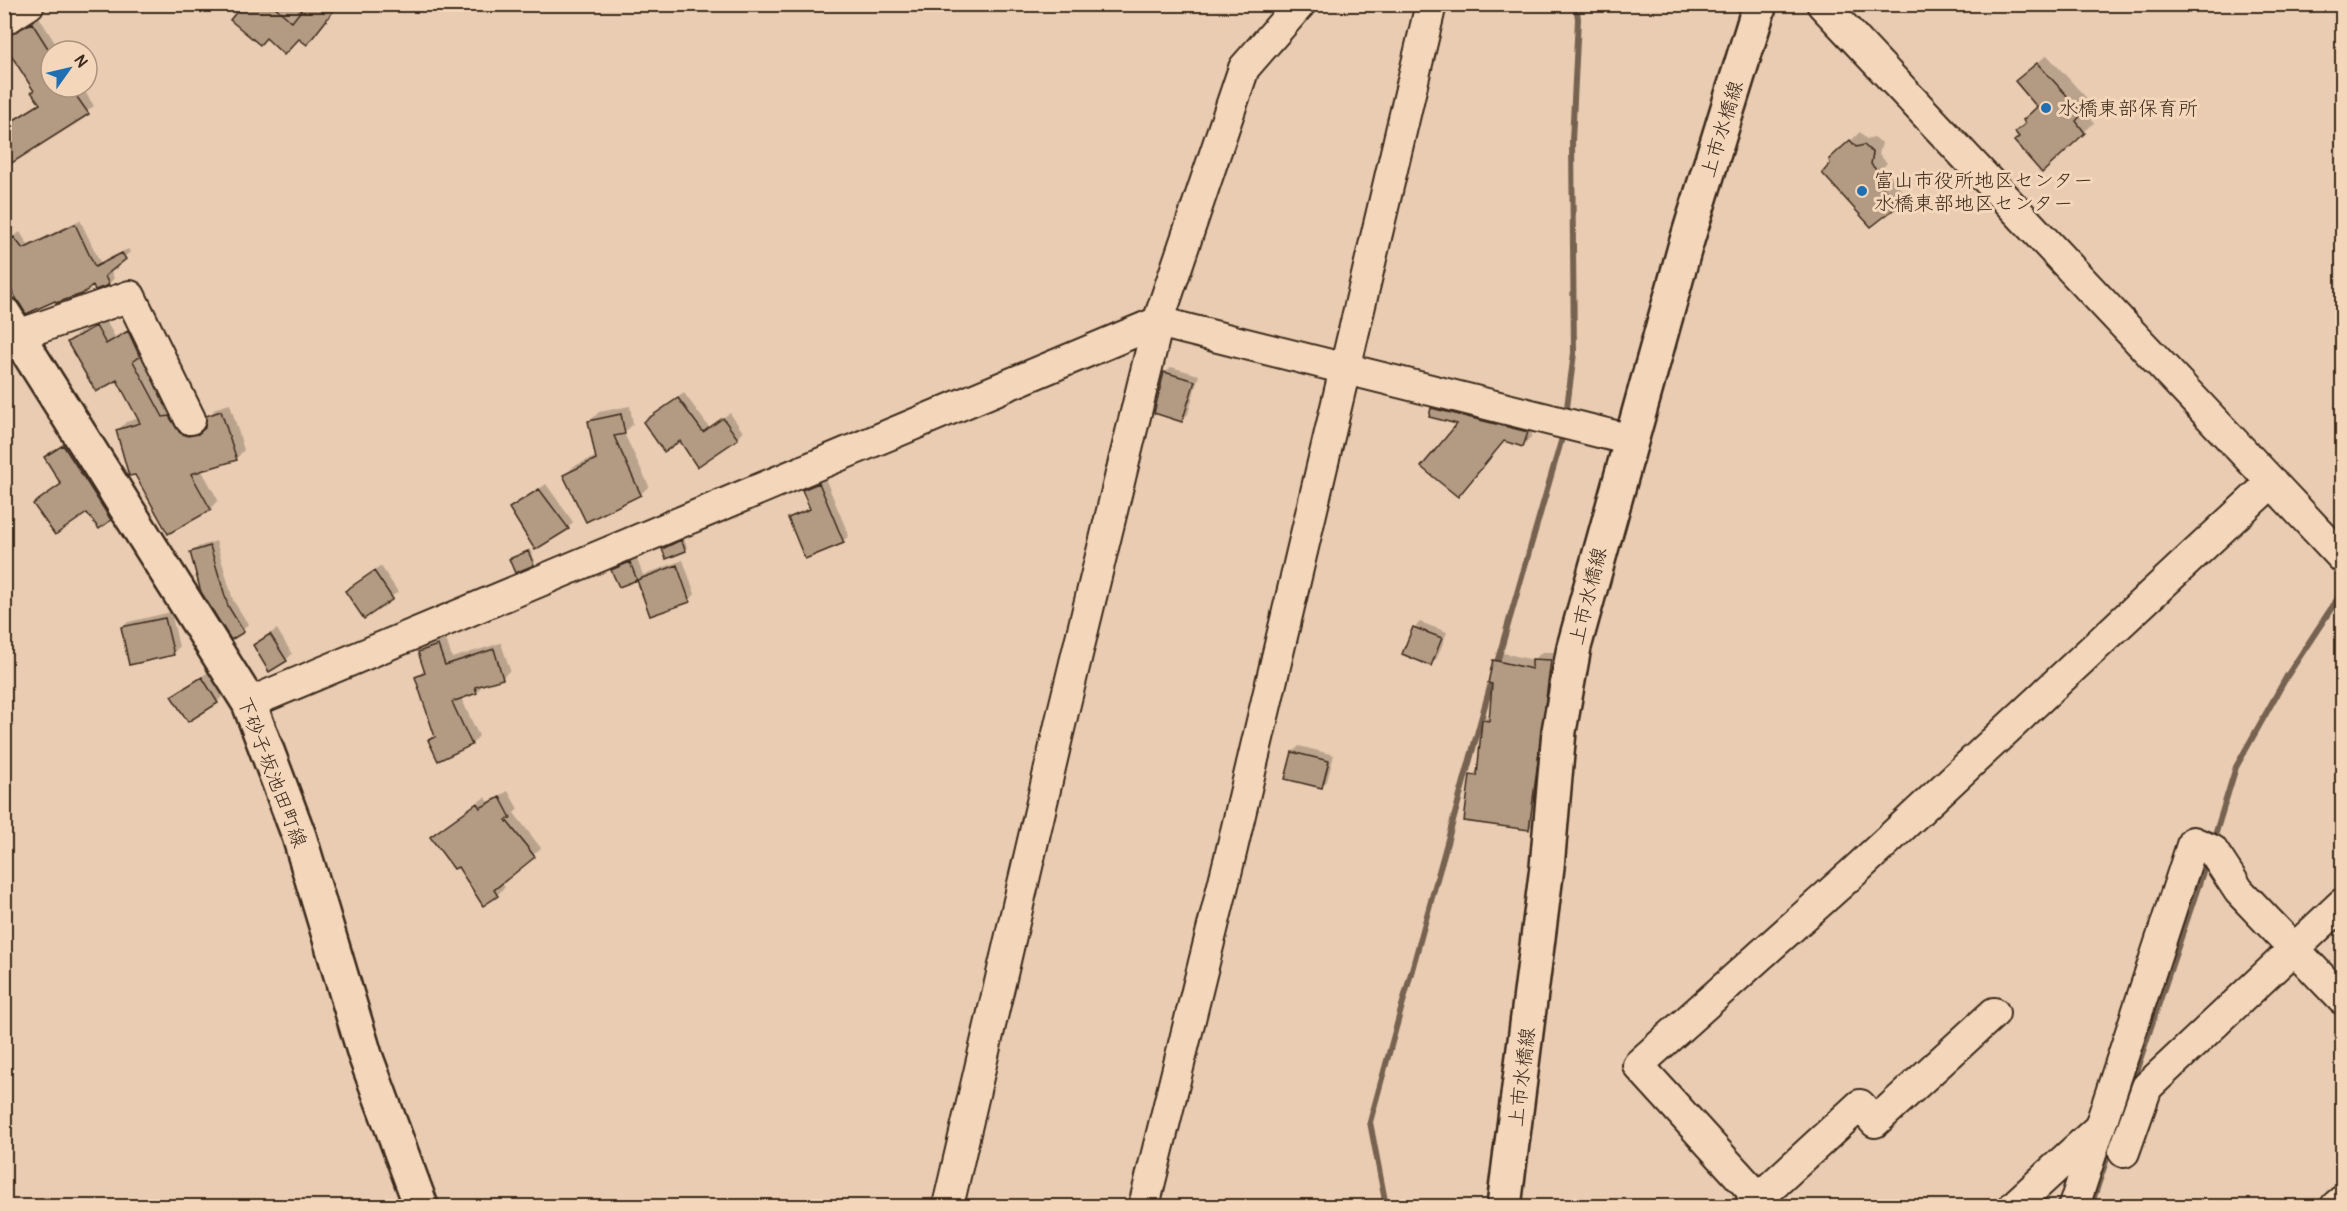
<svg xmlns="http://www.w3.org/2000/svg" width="2347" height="1211" viewBox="0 0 2347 1211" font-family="Pangolin,'Klee One',sans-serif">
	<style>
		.shadow { fill: #0003 }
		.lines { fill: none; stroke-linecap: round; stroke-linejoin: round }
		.stream { stroke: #766251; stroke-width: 6 }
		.building { fill: #b39a83; stroke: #3b2a1e; stroke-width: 1.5 }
		.minor-casing { stroke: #3b2a1e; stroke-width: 34 }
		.major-casing { stroke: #3b2a1e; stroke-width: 38 }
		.minor { stroke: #f4d7ba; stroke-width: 30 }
		.major { stroke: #f4d7ba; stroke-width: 33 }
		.poi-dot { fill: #1f6fb2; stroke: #f4d7ba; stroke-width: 2 }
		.labels { text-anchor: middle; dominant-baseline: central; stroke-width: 6; stroke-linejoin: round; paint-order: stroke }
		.poi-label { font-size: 20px; fill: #3b2a1e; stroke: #f4d7ba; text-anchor: start }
		.street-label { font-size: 20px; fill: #3b2a1e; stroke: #f4d7ba }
	</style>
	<rect width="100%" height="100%" fill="#e9ccb1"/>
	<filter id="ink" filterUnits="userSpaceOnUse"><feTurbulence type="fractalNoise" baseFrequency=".0167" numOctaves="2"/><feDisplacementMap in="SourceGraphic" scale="12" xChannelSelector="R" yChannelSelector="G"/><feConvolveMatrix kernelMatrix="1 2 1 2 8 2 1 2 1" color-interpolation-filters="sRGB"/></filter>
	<g filter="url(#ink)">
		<path class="shadow" d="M 137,4 L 155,4 L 142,13 Z
			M 240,4 L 338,4 L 307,43 Z
			M 39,17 L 60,51 L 51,51 L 51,87 L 82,87 L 94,106 L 4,166 L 4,125 L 40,103 L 12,54 L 4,58 L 4,34 L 21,28 Z
			M 2047,55 L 2091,103 L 2085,111 L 2094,123 L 2084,132 L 2020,137 L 2017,132 L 2039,106 L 2026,72 Z
			M 1860,132 L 1866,139 L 1874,137 L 1882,143 L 1879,154 L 1887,163 L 1883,167 L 1906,196 L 1897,205 L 1832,164 L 1831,160 Z
			M 80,220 L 100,262 L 128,249 L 130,252 L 110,270 L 114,278 L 109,284 L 95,288 L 93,284 L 4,243 L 20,232 L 28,245 Z
			M 105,319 L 115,337 L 137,324 L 197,428 L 206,427 L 208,417 L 216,408 L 230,404 L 244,450 L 236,459 L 201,469 L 218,500 L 210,509 L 118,430 L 126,422 L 139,418 L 118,378 L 69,342 L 77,334 Z
			M 1171,367 L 1199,375 L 1188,414 L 1182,420 L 1165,373 Z
			M 684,393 L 709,427 L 730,413 L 743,432 L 737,438 L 681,439 L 651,416 Z
			M 1440,401 L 1535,424 L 1531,437 L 1523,445 L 1505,439 L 1458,495 L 1459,423 L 1432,409 Z
			M 630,406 L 633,424 L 624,433 L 649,486 L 641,494 L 565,475 L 574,466 L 597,456 L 590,421 L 599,412 Z
			M 72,438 L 118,510 L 99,527 L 87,511 L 35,504 L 62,483 L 46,457 Z
			M 825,478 L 849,536 L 843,541 L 806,557 L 790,519 L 811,507 L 804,490 Z
			M 546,484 L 573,522 L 568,528 L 511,509 Z
			M 684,539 L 687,547 L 685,549 L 663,549 Z
			M 216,541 L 233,600 L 248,624 L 243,630 L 192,552 L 198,547 Z
			M 530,549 L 535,561 L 533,564 L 511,559 Z
			M 636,557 L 643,575 L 683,560 L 695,594 L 690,600 L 651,614 L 638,578 L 619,585 L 613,570 L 619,564 Z
			M 381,566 L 398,592 L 364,617 L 347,591 Z
			M 171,612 L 179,647 L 173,653 L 122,628 L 128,622 Z
			M 1420,622 L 1447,632 L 1437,658 L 1431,664 L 1414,628 Z
			M 277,629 L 292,654 L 286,660 L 254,645 Z
			M 446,639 L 452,658 L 501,643 L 510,670 L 502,678 L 484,683 L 477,692 L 461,698 L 479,736 L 472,744 L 439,759 L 430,741 L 436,734 L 417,677 L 425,669 L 419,653 L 427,645 Z
			M 1542,652 L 1558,652 L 1537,821 L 1529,829 L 1472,776 L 1479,768 L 1483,721 L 1491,713 L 1495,661 L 1503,653 L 1534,660 Z
			M 208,672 L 223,696 L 217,702 L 173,696 Z
			M 1299,746 L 1334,755 L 1327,781 L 1321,787 L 1293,752 Z
			M 508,791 L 518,809 L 514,813 L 541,848 L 501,882 L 505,887 L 497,895 L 458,864 L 432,837 L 485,797 L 488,802 Z"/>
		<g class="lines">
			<path class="stream" d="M 1566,415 L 1574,353 L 1572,141 L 1578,19 L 1576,4
				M 1496,666 L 1564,431
				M 2213,842 L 2236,767 L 2287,676 L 2342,592
				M 1386,1206 L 1370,1122 L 1493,676
				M 2091,1206 L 2207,860"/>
		</g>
		<path class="building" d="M 243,4 L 272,4 L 292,22 L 306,4 L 339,4 L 307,45 L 299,39 L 284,55 L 266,38 L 260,45 L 230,20 Z
			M 32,23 L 51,53 L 51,87 L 70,87 L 89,114 L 4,168 L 4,126 L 40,104 L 31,92 L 34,91 L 4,44 L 4,37 Z
			M 2037,63 L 2083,113 L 2076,121 L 2085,133 L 2042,173 L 2014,141 L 2019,137 L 2015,132 L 2025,124 L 2023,120 L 2037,107 L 2015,81 Z
			M 1850,140 L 1856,147 L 1864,145 L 1873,153 L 1871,164 L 1879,173 L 1873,176 L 1898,206 L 1871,227 L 1822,173 L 1830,164 L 1829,159 Z
			M 75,224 L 95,267 L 122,253 L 126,259 L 105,276 L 109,285 L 95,290 L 93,286 L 82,294 L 56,303 L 55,301 L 26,314 L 4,279 L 4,243 L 14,237 L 23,249 Z
			M 96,326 L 106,344 L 128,331 L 140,357 L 133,361 L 163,417 L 169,416 L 180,433 L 188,436 L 198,434 L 205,428 L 206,416 L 221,411 L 237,460 L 191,474 L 211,510 L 168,534 L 135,475 L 129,476 L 116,430 L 140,423 L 117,380 L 96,392 L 67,342 Z
			M 1164,372 L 1195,381 L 1182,422 L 1154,413 Z
			M 678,398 L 703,432 L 723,418 L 738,439 L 697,467 L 680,441 L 664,452 L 643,422 Z
			M 1431,408 L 1528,432 L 1523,447 L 1504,441 L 1458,497 L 1421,467 L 1457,424 L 1429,417 Z
			M 621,414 L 625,434 L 614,436 L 641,495 L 586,522 L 563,475 L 596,459 L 588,421 Z
			M 63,445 L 111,520 L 99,529 L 87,513 L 55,535 L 33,504 L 61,484 L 44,457 Z
			M 819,483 L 844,543 L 805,559 L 788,518 L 810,509 L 802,490 Z
			M 539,489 L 569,529 L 535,550 L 509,508 Z
			M 681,540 L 686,551 L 666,559 L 662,549 Z
			M 210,546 L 228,606 L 244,632 L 231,640 L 201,592 L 190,552 Z
			M 528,551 L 534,565 L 515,573 L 509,559 Z
			M 630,562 L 637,580 L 619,587 L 611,570 Z
			M 677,565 L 690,602 L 650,616 L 637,580 Z
			M 374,571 L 393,599 L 364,619 L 345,591 Z
			M 165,618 L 174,655 L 129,665 L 121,627 Z
			M 1413,627 L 1442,638 L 1431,666 L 1402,654 Z
			M 270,634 L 287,661 L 269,672 L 253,645 Z
			M 438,645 L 445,665 L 494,649 L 503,679 L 475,687 L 477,693 L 452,702 L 472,745 L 438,761 L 428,740 L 435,737 L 415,677 L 425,673 L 418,652 Z
			M 1532,659 L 1551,660 L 1529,830 L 1464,821 L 1470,775 L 1477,776 L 1482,720 L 1489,721 L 1492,684 L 1488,683 L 1493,660 L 1532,669 Z
			M 202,677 L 218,703 L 188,722 L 171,696 Z
			M 1292,752 L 1329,761 L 1322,788 L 1285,779 Z
			M 500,797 L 511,818 L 506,820 L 535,857 L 494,890 L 498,896 L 483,906 L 458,867 L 454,869 L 430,837 L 477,803 L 480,808 Z"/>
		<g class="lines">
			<g class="minor-casing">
				<path id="minor" d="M 1822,4 L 2342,557
					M 4,20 L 29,4
					M 18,335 L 130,296 L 190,419
					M 249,703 L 1158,322 L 1631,440
					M 2124,1152 L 2147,1087 L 2342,904
					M 948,1206 L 1063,712 L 1158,322 L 1244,68 L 1300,4
					M 1144,1206 L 1230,857 L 1431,4
					M 1750,1206 L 1759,1198 L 1638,1065 L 1857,869 L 2272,482
					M 1767,1206 L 1759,1198 L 1860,1105 L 1875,1122 L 1994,1013
					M 2014,1206 L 2098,1129
					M 2074,1206 L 2193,842 L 2212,850 L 2239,891 L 2342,999
					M 2336,1206 L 2342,1201"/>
			</g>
			<g class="major-casing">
				<path id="major" d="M 4,314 L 249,703 L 299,836 L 365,1055 L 421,1206
					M 1504,1206 L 1547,867 L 1559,731 L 1574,647 L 1685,247 L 1760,4"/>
			</g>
			<use href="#minor" class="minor"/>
			<use href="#major" class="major"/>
		</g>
	</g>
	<g class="poi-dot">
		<circle cx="2046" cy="108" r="6"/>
		<circle cx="1862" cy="191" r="6"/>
	</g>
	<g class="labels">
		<g class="poi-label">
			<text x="2058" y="108">水橋東部保育所</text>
			<text x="1874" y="180">富山市役所地区センター<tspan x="1874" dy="23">水橋東部地区センター</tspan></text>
		</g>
		<g class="street-label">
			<text transform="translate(1722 129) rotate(-73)">上市水橋線</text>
			<text transform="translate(1588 596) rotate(-76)">上市水橋線</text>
			<text transform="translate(272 772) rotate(69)">下砂子坂池田町線</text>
			<text transform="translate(1522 1077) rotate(-83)">上市水橋線</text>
		</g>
	</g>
	<rect width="2347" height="1211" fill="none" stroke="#f4d7ba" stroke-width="24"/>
	<rect x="12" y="12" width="2323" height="1187" fill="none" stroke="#3b2a1e" stroke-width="2" filter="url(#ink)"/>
	<g transform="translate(69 69) rotate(56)"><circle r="28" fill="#f4d7ba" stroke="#aa927c" stroke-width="1.5"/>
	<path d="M0-4.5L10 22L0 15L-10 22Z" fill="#1f6fb2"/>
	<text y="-9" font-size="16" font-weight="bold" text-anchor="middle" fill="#3b2a1e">N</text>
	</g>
</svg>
